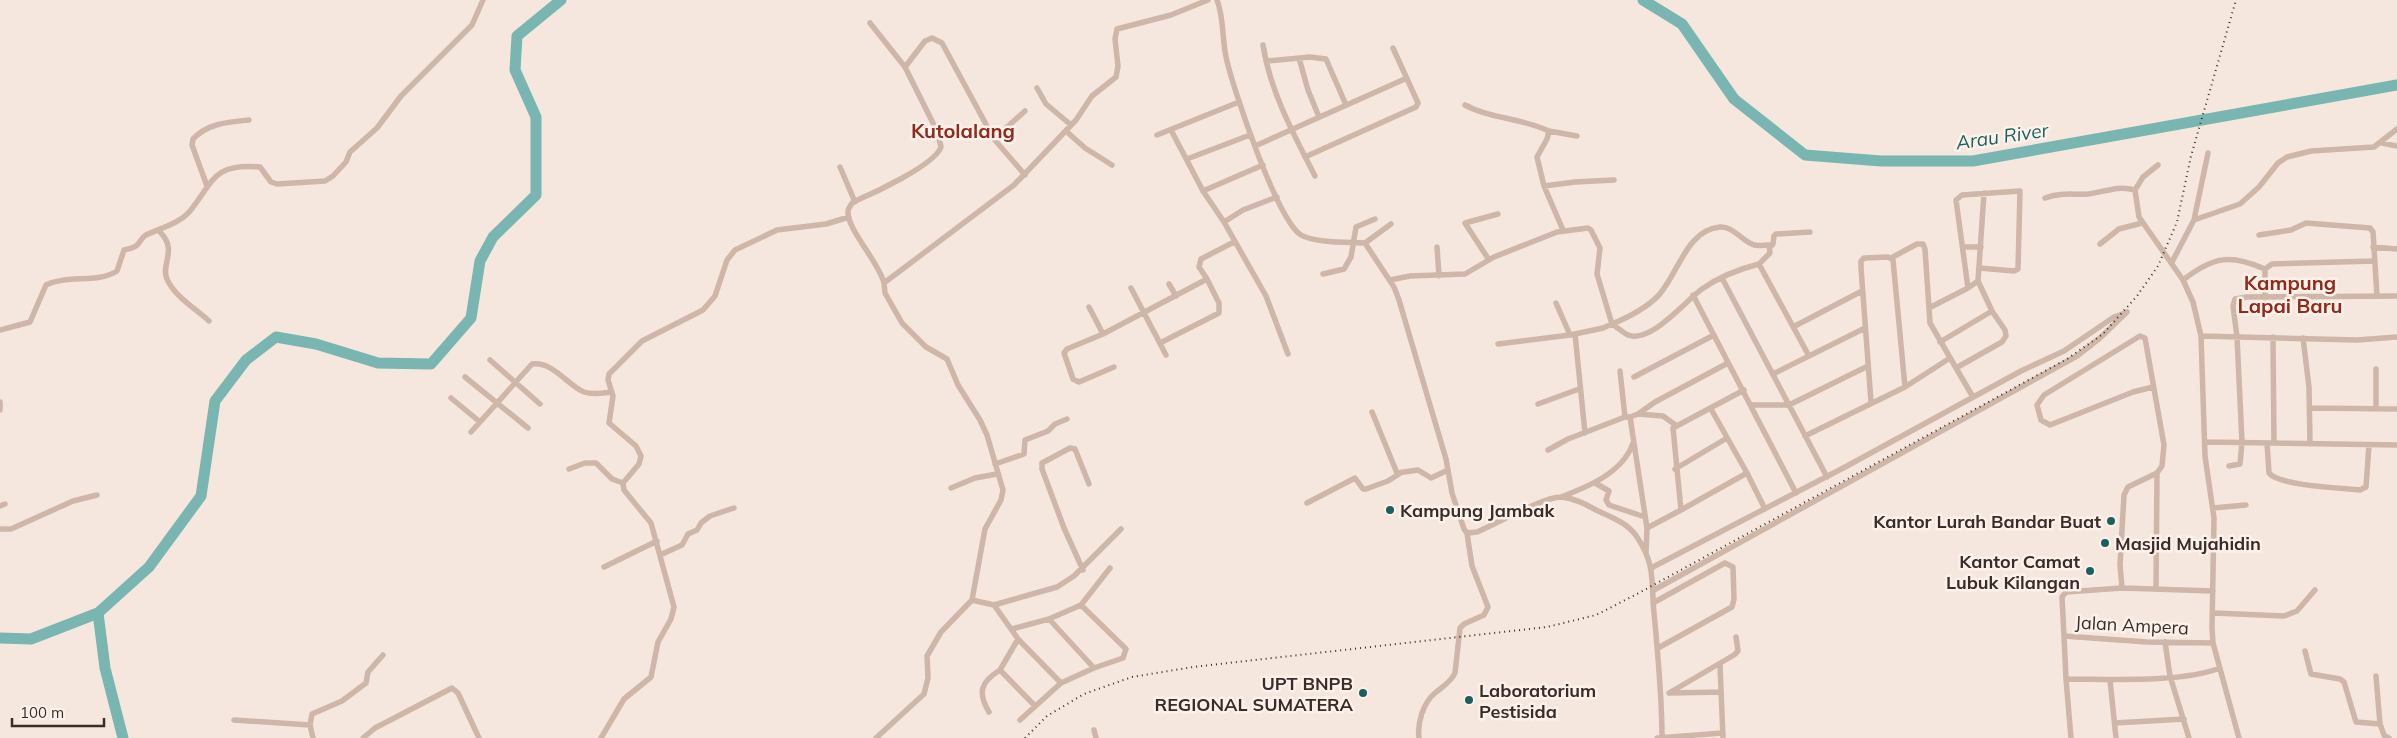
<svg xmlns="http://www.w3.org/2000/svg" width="2397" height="738" viewBox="0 0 2397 738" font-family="Mulish,sans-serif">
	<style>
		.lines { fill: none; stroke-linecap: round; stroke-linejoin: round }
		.river { stroke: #79b5b1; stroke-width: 11 }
		.street { stroke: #ceb6a8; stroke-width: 5.5 }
		.rail { stroke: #3a2c29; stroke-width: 2; stroke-dasharray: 1 4; stroke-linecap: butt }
		.poi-dot { fill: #1a605e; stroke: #fcf2eb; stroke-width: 2 }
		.labels { text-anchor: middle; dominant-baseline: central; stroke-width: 5; stroke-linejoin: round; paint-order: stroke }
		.poi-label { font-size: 18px; font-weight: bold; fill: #3a2c29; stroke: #fcf2eb; text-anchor: start }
		.street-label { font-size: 18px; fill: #3a2c29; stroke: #fcf2eb }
		.water-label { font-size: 19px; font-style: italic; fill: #1a605e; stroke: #fcf2eb }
		.quarter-label { font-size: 20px; font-weight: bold; fill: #912a1a; stroke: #fcf2eb }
	</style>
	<rect width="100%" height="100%" fill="#f5e7dd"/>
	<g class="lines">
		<path class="river" d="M 1643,0 L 1682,24 L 1734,99 L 1805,155 L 1881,161 L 1973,161 L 2397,85
			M 98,613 L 105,668 L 123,738
			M 0,638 L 31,639 L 98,613 L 149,567 L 201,496 L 215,401 L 246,360 L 276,337 L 316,344 L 378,363 L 431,364 L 471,318 L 480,261 L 493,237 L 536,195 L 536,117 L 515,70 L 517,36 L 561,0"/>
		<path class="street" d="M 1217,0 C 1224,18 1222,38 1226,57 C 1233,89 1277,220 1301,235 C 1314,243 1350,242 1365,243 L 1394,287 L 1399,300 L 1446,459 L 1452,493 L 1464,529 L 1467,533 L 1477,532 C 1496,524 1543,497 1561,497 C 1574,498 1585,504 1596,510 C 1611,517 1628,523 1637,537 C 1656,565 1651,583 1654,613 C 1658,655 1662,696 1662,738
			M 870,23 L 905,67 L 937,131 L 941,147 C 935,165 872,194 853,202 C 851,205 848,208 848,212 C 847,229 880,264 884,283
			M 1263,45 C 1270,91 1294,135 1315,176
			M 1299,58 L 1308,90 L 1319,117
			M 1266,61 L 1310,57 L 1326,59 L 1346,105
			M 905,67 L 925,41 L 932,38 L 942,43 L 994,139 L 1025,175
			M 1037,88 L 1046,104 L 1071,125
			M 1465,105 C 1491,119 1522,118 1549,131 L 1547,139 L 1537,157 L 1544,186 L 1563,230
			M 1171,130 L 1203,191 L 1224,222 L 1266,296 L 1288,354
			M 1066,131 L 1085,148 L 1112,165
			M 1549,131 L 1577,136
			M 1157,135 L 1239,102
			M 994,139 L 1025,111
			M 2382,143 L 2397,146
			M 1255,146 L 1407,78
			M 1305,157 L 1416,107 L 1418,103 L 1393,48
			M 1187,159 L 1250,135
			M 2158,165 L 2143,177 L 2135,190 L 2139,217 L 2183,280 L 2193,302 L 2201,336 L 2205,456 L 2214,518 L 2212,628 L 2213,643 L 2239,738
			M 840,167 L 855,202
			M 207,186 L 192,145 L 193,139 C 208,123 229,122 249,120
			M 1544,186 L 1575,182 L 1614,180
			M 1203,191 L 1263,165
			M 2045,198 C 2061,192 2073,195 2088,194 C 2105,192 2117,185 2135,190
			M 2194,220 L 2208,153
			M 1224,222 L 1243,210 L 1277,197
			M 159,231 C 179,250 160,264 167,279 C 174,296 196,309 209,321
			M 2259,235 L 2291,230 L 2306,223 L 2370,228 L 2373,232 L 2377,296
			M 1365,243 L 1391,224
			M 2100,244 L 2119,229 L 2142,223
			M 1437,247 L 1439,276
			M 1770,247 L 1773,244 L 1774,236 L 1776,234 L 1810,232
			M 1963,247 L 1981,247
			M 2373,247 L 2397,249
			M 1891,258 L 1917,244 L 1923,244 L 1925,249 L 1929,308
			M 1489,260 L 1465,223 L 1498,214
			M 2172,262 L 2194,220 L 2240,204 L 2259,187 L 2278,163 L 2287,157 L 2311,151 L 2374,147 L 2397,129
			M 1323,274 L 1344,269 L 1351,257 L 1356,227 L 1375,219
			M 1722,278 L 1827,477
			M 1390,280 L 1410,276 L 1465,274 L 1494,257 L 1557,232 L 1588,228 L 1591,230 L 1600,248 L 1597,274 L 1612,324 C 1629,317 1645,309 1658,296 C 1678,275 1686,230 1720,227 C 1733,226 1742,241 1754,245 C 1759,246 1764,245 1769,245 L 1770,253 L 1759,264
			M 2183,280 C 2214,256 2230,254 2265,269
			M 1978,281 L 1968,288 L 1956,200 L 1962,195 L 2020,191 L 2018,269 L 2014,271 L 1979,268
			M 1169,284 L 1176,296
			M 1131,288 L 1166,355
			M 1693,295 L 1796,493
			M 2265,298 L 2265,269 L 2272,264 L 2374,261
			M 1556,303 L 1570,335 L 1575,334 L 1585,433
			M 1089,307 L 1103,334
			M 1793,327 L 1862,291
			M 0,330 L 30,322 L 46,285 C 69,274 97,284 117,271 L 124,250 C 129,249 135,248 138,244 C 141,241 142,237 146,235 C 160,228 179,224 190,211 C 214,181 213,163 260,167 L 271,182 L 277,184 L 325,181 L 333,176 L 346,162 L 350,152 L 377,128 L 401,96 L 472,25 L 483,0
			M 1575,334 L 1603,328 L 1612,324 C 1617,327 1623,333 1628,335 C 1651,344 1686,300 1702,289 C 1719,277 1739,269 1759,264 L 1809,356
			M 2201,336 L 2357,340 L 2397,337
			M 2273,337 L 2274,443
			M 2303,338 L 2309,387 L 2310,444
			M 1162,342 L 1219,313 L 1219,303 L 1207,279
			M 1940,342 L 1992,311
			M 1498,344 L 1570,335
			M 490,360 L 540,404
			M 1114,367 L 1079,382 L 1073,379 L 1064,353 L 1067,349 L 1103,334 L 1207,279 L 1199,267 L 1201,259 L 1234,242
			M 1956,368 L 1930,323 L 1929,308 L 1968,288
			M 2376,369 L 2376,408
			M 1620,371 L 1625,417 L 1630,417 L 1647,528 L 1646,553
			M 1773,374 L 1865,328
			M 465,377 L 528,428
			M 1634,377 L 1714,335
			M 2153,387 L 2133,392 L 2050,425 L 2041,420 L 2037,405 L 2044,395 L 2140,336 L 2145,338 L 2164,445 L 2162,466 L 2157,473 L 2156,589
			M 1973,397 L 1956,368 L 2002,342 L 2006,336 L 2005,330 L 1992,311 L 1978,281 L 1984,193
			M 451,398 L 480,422
			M 0,402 L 0,410
			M 1871,402 L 1861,268 L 1861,261 L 1864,258 L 1888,257 L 1893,260 L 1905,387
			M 1538,404 L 1579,389
			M 1751,405 L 1789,405 L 1868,366
			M 2310,408 L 2397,409
			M 1372,412 L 1397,473 L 1418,470 L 1431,478 L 1448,470
			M 1638,414 L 1663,416 L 1677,426
			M 1630,417 L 1638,414 L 1655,402 L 1728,363
			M 471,432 L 532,364 C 553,361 567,385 584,392 C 593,395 603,393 612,392
			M 1805,436 L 1905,387 L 1950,358
			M 2205,442 L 2397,445
			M 2267,443 L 2269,473 C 2279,486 2342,488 2360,490 L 2366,487 L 2369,445
			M 1548,450 L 1568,439 L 1625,417
			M 995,464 L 1024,454 L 1025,440 L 1048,431 L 1055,424 L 1067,419
			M 2229,466 L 2240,464 L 2242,442 L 2237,337 L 2233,306 L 2235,299 L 2247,297 L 2397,296
			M 569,469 L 585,463 L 596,463 L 612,479 L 623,483
			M 1675,469 L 1727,438
			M 1747,473 L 1765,509
			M 1595,483 L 1609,491 L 1606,500 L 1609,505 L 1645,517
			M 951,488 L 975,478 L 997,474
			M 1561,497 C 1587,487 1623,473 1633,443
			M 1307,503 L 1355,478 L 1363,489 L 1366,489 L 1388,481 L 1399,474
			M 0,506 L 5,504
			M 2213,508 L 2246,505
			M 1681,510 L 1747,473 L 1711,409
			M 1647,528 L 1681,510 L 1673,428 L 1744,390
			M 0,529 L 11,529 L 73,501 L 97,495
			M 660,555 L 682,545 L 688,534 L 697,530 L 701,523 L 710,516 L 734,508
			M 604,567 L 657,541
			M 1651,568 L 1847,466 L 2021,371 L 2064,351 L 2114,317 L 2125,313
			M 1083,570 L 1064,528 L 1042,469 L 1042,463 L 1070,448 L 1075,449 L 1089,484
			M 2122,588 L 2120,565 L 2124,495 L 2128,487 L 2157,473
			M 1654,590 L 2077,356 L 2100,338 L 2127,312
			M 972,600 L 994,605 L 1018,639 L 1061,683 L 1094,668 L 1049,619
			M 1653,603 L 1725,563 L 1733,567 L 1734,599 L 1732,607 L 1658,648
			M 994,605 L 1057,587 L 1074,576 L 1121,529
			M 1081,605 L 1126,649 L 1123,658 L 1094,668
			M 2213,613 L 2284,616 L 2297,611 L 2315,590
			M 1012,629 L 1049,619 L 1081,605 L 1110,568
			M 2064,636 L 2066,679
			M 2165,642 L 2170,676 L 2189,738
			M 2213,643 L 2147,642 L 2064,636 L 2062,597 L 2066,592 L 2122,588 L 2213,591
			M 2305,651 L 2311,674 L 2340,679 L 2344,682 L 2356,722 L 2380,724 L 2384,735 L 2389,738
			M 1720,665 L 1723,738
			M 1000,670 L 1018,639
			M 2376,676 L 2380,724
			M 2110,680 L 2116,738
			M 1669,693 L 1734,655 L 1738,651 L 1736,637
			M 1670,693 L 1721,692
			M 989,712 C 977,692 981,682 1000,670 L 1035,706
			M 234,720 L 310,725
			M 1020,720 L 1061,683
			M 2115,723 L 2184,719
			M 1094,730 L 1096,738
			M 313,738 L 310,725 L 312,714 L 342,701 L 366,683 L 368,672 L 383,655
			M 363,738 L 375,728 L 452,688 L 458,693 L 479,738
			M 601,738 L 624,699 L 651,677 L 658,642 L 671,619 L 674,607 L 651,523 L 624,490 L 623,483 L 639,464 L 641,456 L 636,446 L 609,423 L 613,396 L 608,380 L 609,374 L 642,341 L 703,310 L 715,296 L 727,260 L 735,250 L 777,230 L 826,224 L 849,217
			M 876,738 L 924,694 L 928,678 L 927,656 L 941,632 L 972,600 L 985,529 L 1001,500 L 1003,490 L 987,435 L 980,420 L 958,385 L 947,359 L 926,347 L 902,323 L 885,293 L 884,283 L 1014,185 L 1076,120 L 1092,96 L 1116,77 L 1118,66 L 1115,39 L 1117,29 L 1171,15 L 1208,0
			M 1419,738 C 1417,723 1423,703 1435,693 C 1442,687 1451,682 1455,673 L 1460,628 L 1464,624 L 1484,615 L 1488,607 L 1472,566 L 1467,533
			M 1657,738 L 1723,733
			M 2071,738 L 2066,679 C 2109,679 2181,683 2220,668"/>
		<path class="rail" d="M 1025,738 L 1047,716 L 1084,694 L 1132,677 L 1193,667 L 1547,627 L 1596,615 L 1637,594 L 2067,359 L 2103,334 L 2137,296 L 2158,266 L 2177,222 L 2191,156 L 2236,0"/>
	</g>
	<g class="poi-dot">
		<circle cx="1390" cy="510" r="5"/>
		<circle cx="2111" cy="521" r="5"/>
		<circle cx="2105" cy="543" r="5"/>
		<circle cx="2090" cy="571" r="5"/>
		<circle cx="1363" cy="693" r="5"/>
		<circle cx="1469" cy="700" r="5"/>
	</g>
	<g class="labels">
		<g class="poi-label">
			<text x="1400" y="510">Kampung Jambak</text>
			<text x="2101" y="521" text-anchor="end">Kantor Lurah Bandar Buat</text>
			<text x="2115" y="543">Masjid Mujahidin</text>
			<text x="2080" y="561" text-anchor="end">Kantor Camat<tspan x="2080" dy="21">Lubuk Kilangan</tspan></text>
			<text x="1353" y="683" text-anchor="end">UPT BNPB<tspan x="1353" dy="21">REGIONAL SUMATERA</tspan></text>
			<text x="1479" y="690">Laboratorium<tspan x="1479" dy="21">Pestisida</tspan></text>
		</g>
		<g class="street-label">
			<text transform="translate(2132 625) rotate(3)">Jalan Ampera</text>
		</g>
		<g class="water-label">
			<text transform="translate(2002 136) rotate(-8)">Arau River</text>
		</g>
		<g class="quarter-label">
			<text x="963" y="130">Kutolalang</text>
			<text x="2290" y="282">Kampung<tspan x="2290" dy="23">Lapai Baru</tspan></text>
		</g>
	</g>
	<path d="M12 718v8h92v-8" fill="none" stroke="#3a2c29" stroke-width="2.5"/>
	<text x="20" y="718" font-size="15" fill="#3a2c29" stroke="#fcf2eb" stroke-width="4" paint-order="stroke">100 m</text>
</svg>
